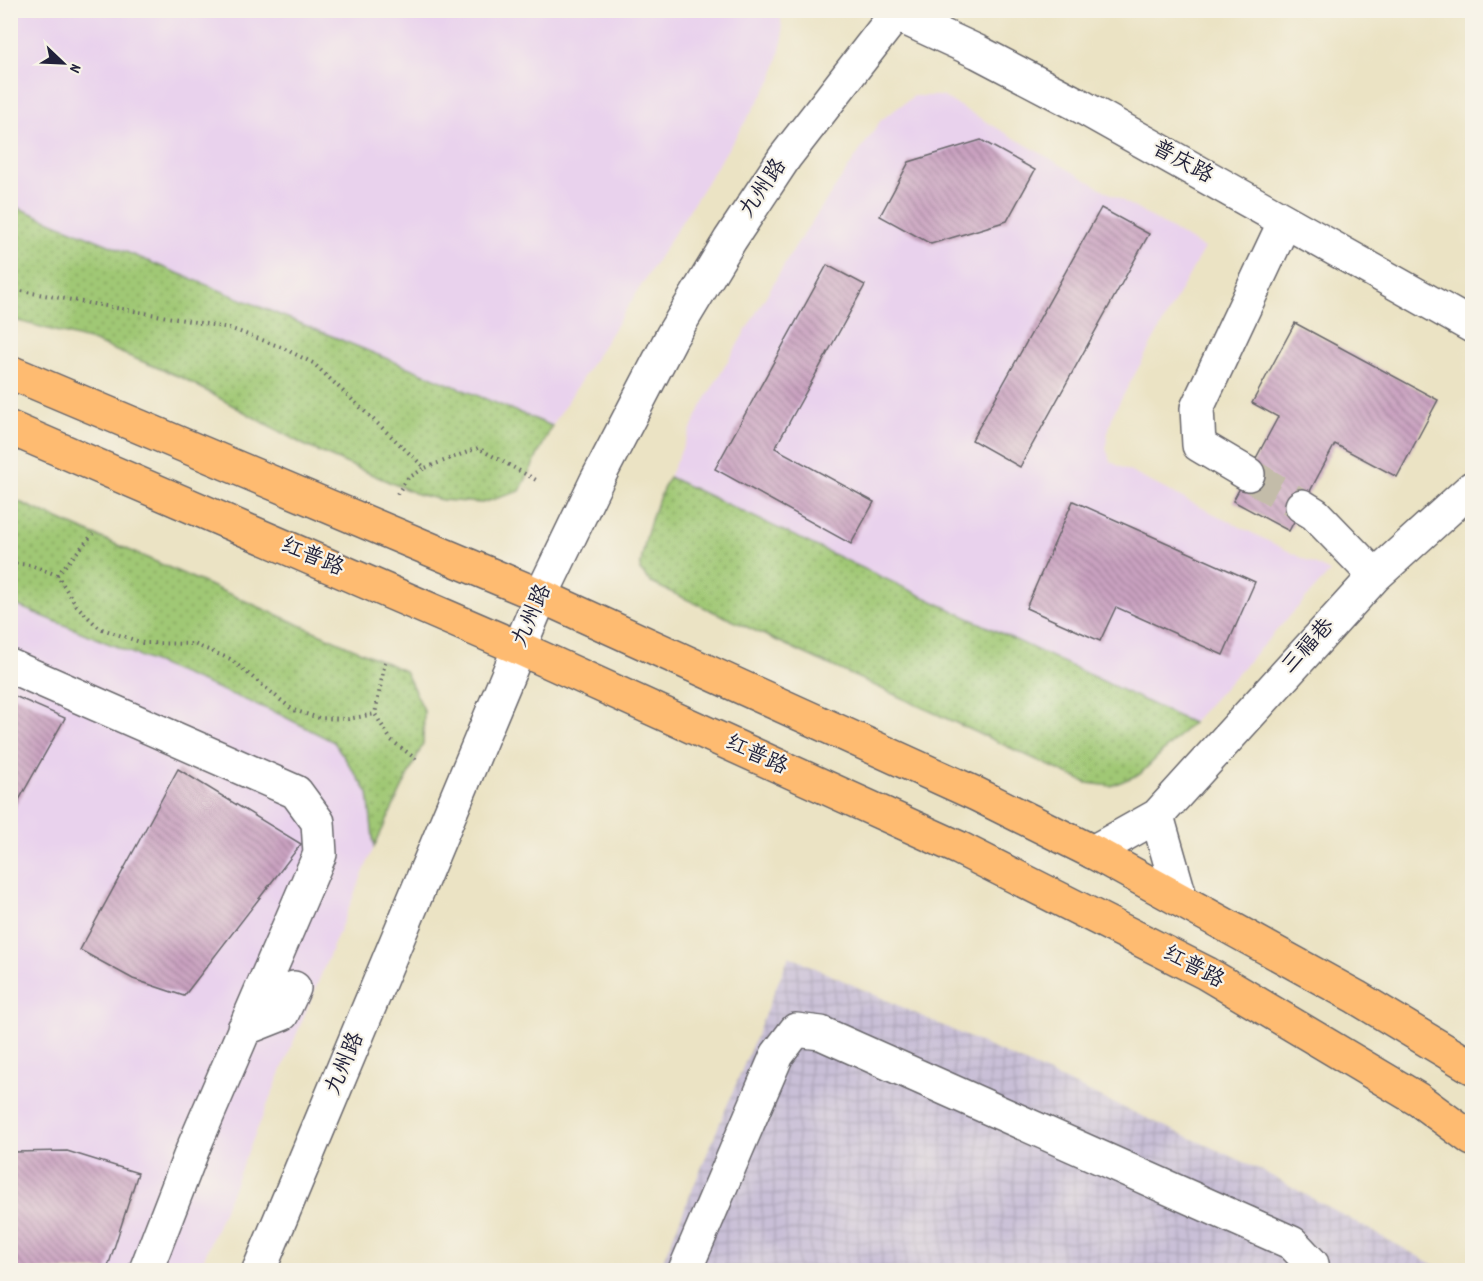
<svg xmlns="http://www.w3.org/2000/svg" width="1483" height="1281" viewBox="0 0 1483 1281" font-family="Dekko,'LXGW WenKai TC',sans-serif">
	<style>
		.built { fill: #e9d2ed }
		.industrial { fill: url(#industrial-grid) }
		.grass { fill: url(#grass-dots); stroke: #617558; stroke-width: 1.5 }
		.building { fill: url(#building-back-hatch) }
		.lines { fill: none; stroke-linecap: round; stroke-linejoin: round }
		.minor-tunnel { stroke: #c3bca9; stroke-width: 33; stroke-dasharray: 33 16; stroke-linecap: butt }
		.minor-casing { stroke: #68666b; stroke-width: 36 }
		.major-casing { stroke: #68666b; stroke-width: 36 }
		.path { stroke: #68666b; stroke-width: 4; stroke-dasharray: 1.5 4.5; stroke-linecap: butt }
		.minor { stroke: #fff; stroke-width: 33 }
		.major { stroke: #febb71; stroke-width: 33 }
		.labels { text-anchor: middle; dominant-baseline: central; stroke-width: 4.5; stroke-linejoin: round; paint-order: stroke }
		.street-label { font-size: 22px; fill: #22223b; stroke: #f7f3e8 }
	</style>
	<defs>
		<pattern id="industrial-grid" width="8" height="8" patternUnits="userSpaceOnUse" patternTransform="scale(1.5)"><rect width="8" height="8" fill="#c9bfd7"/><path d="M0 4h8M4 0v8" fill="none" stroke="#aca4b9"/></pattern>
		<pattern id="grass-dots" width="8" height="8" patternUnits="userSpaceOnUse" patternTransform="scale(1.5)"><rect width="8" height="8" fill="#a0c874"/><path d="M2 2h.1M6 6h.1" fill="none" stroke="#82a260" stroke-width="1.8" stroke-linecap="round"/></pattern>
		<pattern id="building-back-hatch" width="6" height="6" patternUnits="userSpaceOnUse" patternTransform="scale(1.5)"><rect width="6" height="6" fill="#c9a1c0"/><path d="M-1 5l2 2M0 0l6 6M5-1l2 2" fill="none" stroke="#a3839d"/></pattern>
	</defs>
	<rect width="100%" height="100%" fill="#f7f3e8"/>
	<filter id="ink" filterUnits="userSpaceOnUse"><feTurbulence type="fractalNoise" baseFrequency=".0167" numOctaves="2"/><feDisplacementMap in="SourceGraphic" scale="12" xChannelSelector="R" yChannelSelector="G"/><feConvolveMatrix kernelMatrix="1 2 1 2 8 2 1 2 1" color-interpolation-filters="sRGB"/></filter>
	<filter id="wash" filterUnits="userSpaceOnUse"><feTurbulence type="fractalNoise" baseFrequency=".008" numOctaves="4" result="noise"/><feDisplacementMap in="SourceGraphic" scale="24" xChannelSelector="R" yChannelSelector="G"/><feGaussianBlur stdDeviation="1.35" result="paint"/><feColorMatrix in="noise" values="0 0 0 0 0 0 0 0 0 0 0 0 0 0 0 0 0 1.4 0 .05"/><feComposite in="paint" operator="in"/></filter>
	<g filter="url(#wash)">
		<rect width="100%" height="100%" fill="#ebe3c4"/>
		<path class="built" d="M 780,10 L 783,38 L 773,78 L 552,426 L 11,205 L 10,11 Z
			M 914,96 L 942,96 L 1204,248 L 1113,414 L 1107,436 L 1106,449 L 1111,462 L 1330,572 L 1192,723 L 669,477 L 702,405 L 796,245 L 881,120 Z
			M 10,603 L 279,714 L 334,742 L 368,793 L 374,847 L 199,1270 L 11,1270 Z"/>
		<path class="industrial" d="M 789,956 L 1257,1168 L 1443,1270 L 659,1270 Z"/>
		<path class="grass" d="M 10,205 L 11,205 L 552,426 L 520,491 L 482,503 L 442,500 L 417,494 L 304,445 L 185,379 L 92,341 L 11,319 Z
			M 669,477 L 1192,723 L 1140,774 L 1111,786 L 1087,783 L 651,583 L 640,570 C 645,535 653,508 669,477 Z
			M 10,498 L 405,671 L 424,710 L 423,744 L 374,847 L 368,793 L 334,742 L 279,714 L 11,603 Z"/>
		<g id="blocks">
			<path class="building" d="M 981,140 L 1035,170 L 1007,221 L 931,244 L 880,216 L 909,162 Z
				M 1101,208 L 1149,234 L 1020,467 L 972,440 Z
				M 827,265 L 865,285 L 775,448 L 874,502 L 851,544 L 715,469 Z
				M 1295,323 L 1438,400 L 1397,477 L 1335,444 L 1289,531 L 1233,501 L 1278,417 L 1252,403 Z
				M 1073,501 L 1255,582 L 1223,655 L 1116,607 L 1100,641 L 1026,608 Z
				M 10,694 L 65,718 L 10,816 Z
				M 178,769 L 301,844 L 184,996 L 133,979 L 80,950 Z
				M 67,1151 L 138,1173 L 107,1270 L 10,1270 L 13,1152 Z"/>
		</g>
	</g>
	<g filter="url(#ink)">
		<use href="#blocks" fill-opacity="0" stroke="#68666b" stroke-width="1.5"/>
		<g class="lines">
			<path class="minor-tunnel" d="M 1248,474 L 1302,506"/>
			<g class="minor-casing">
				<path id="minor" d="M 887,10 L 978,52 L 1077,104 L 1472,326
					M 1248,474 L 1199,445 L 1197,408 L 1285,221
					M 1302,506 L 1315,514 L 1375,576
					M 10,666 L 296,792 L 318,822 L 320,854 L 192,1151 L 146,1270
					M 1157,816 L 1181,900
					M 1093,852 L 1157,816 L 1375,576 L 1472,488
					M 244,1029 L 282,1014 L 294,988
					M 259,1270 L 541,596 L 597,480 L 672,336 L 730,240 L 785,157 L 899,10
					M 685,1270 L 777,1055 L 796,1030 L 821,1033 L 1292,1243 L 1312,1264 L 1313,1270"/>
			</g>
			<g class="major-casing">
				<path id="major" d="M 10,372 L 541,596 L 976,794 L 1093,852 L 1356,997 L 1472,1067
					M 10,428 L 519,648 L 959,848 L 1206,973 L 1419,1100 L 1472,1139"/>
			</g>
			<path class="path" d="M 10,289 L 229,328 L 281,347 L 313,363 L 425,468 L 478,448 L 538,481
				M 397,494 L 408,478 L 425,468
				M 10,563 L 30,565 L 57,575 L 76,605 L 99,628 L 143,643 L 194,644 L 230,659 L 293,710 L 319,718 L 348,719 L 375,714
				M 57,575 L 93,534
				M 385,662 L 375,714 L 391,740 L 416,759"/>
			<use href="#minor" class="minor"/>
			<use href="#major" class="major"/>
		</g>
	</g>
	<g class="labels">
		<g class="street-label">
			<text transform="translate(1182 163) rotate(29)">普庆路</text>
			<text transform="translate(764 189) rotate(-56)">九州路</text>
			<text transform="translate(312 558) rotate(23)">红普路</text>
			<text transform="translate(533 616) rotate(-66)">九州路</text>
			<text transform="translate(1309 647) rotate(-47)">三福巷</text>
			<text transform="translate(756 756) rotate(25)">红普路</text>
			<text transform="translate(1193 968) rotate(28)">红普路</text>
			<text transform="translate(346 1064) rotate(-67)">九州路</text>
		</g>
	</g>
	<rect width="1483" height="1281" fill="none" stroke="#f7f3e8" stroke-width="36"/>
	<g transform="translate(63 63) rotate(113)" stroke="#f7f3e8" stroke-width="4.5" paint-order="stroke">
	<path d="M0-4.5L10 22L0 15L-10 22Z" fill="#22223b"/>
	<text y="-9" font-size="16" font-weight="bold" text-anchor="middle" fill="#22223b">N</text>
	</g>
</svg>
